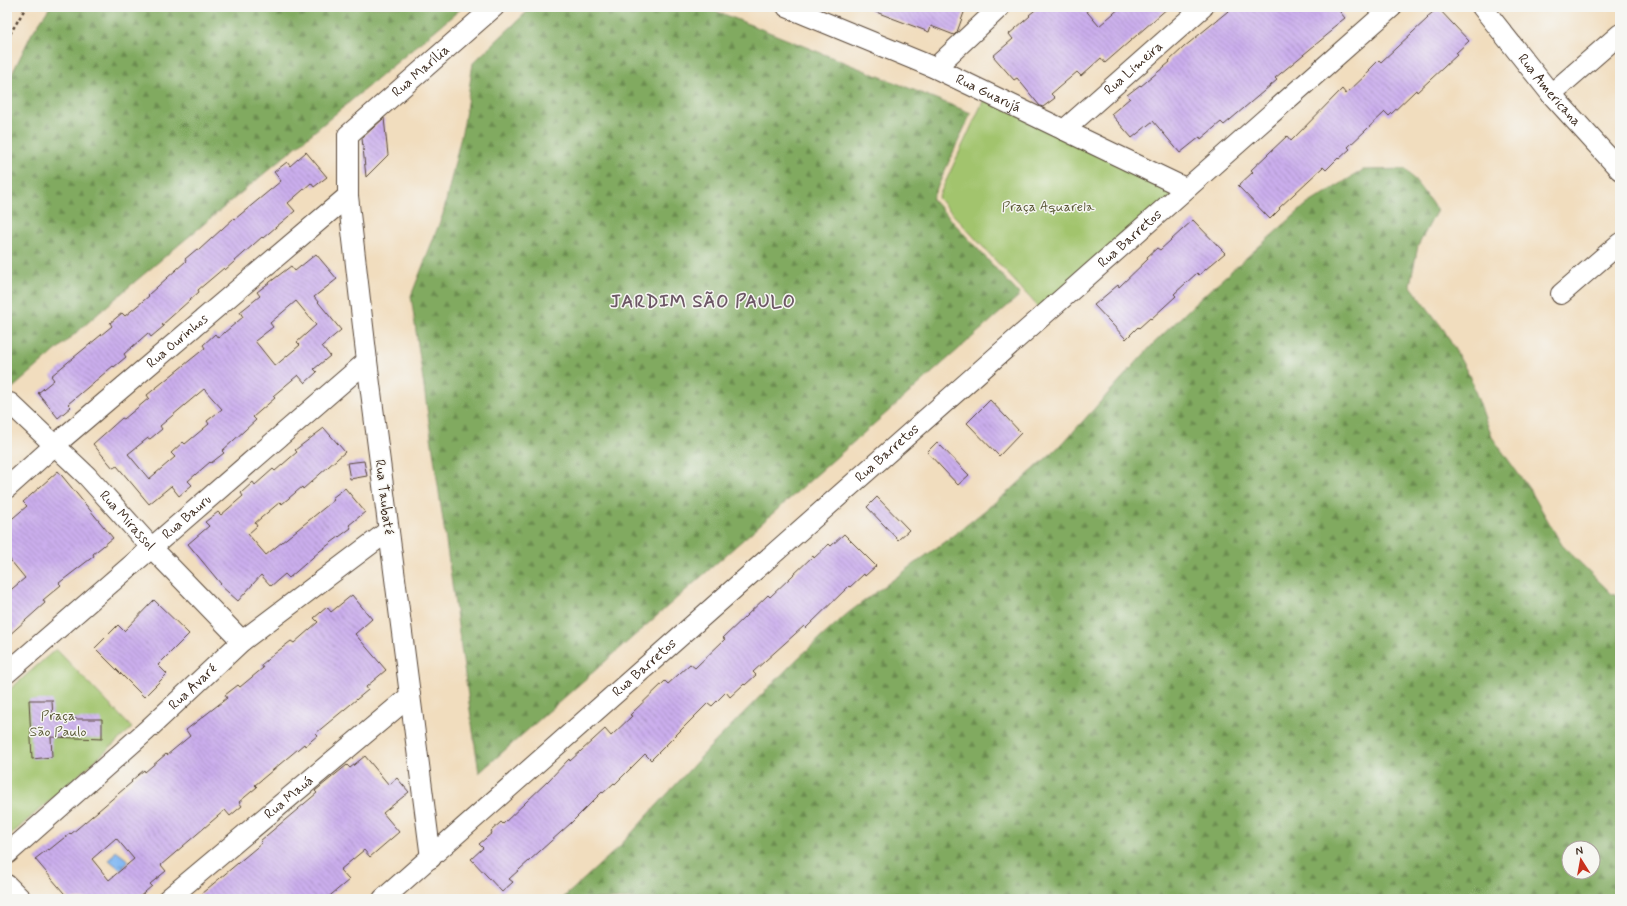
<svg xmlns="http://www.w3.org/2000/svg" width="1627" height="906" viewBox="0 0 1627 906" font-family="Mynerve,sans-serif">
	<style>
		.forest { fill: url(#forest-firs); stroke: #5e6a3f; fill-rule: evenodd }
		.green { fill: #a2c46d; stroke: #6e7746 }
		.water { fill: url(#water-ripples); stroke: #607288 }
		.building { fill: url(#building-back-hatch); fill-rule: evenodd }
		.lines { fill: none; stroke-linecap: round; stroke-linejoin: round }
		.minor-casing { stroke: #564536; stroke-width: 22 }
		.path { stroke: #564536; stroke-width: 2.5; stroke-dasharray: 3 3; stroke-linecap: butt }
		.minor { stroke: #fff; stroke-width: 20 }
		.labels { text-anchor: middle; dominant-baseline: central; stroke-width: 3; stroke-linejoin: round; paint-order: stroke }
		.street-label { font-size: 14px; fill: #3b2a1e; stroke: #f6f6f2 }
		.park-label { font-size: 14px; fill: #5a5836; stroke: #f6f6f2 }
		.district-label { font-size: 18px; font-weight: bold; letter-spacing: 1px; fill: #6d5866; stroke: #f6f6f2 }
	</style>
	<defs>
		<pattern id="forest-firs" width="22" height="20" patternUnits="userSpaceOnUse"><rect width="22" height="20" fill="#81aa60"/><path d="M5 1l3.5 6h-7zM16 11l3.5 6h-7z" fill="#6b8b4f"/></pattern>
		<pattern id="water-ripples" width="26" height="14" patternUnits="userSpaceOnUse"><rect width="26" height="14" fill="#84b9f3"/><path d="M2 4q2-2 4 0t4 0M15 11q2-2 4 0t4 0" fill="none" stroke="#6d97c4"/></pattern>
		<pattern id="building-back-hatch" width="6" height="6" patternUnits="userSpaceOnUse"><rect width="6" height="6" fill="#cbaeed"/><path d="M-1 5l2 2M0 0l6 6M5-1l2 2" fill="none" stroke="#a68ebf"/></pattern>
	</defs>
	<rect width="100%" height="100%" fill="#f6f6f2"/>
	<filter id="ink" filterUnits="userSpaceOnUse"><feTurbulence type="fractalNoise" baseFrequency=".025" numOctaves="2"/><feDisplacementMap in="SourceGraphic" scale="8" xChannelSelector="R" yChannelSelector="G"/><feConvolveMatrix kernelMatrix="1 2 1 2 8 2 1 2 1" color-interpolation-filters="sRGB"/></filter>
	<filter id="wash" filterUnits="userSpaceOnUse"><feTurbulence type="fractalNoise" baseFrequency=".012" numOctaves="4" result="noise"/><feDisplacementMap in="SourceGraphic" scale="16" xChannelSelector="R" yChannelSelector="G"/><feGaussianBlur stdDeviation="0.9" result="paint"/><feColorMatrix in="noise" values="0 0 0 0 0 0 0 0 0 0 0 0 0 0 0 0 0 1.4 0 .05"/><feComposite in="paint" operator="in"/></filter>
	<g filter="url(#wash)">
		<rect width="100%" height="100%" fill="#f1ddbe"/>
		<path class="forest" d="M 50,7 L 463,7 L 131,285 L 7,393 L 7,84 L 32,33 Z
			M 532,7 L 706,7 L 971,113 L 932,199 L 1020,295 L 479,773 L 411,296 L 443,214 L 464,123 L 473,63 Z
			M 1406,169 L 1437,210 L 1418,246 L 1410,285 L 1444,330 L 1469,375 L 1492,437 L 1532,493 L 1562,545 L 1612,594 L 1620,597 L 1620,899 L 562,899 L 618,848 L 711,746 L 796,660 L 848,613 L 959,531 L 1013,488 L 1063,443 L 1154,343 L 1204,295 L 1306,205 L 1363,170 ZM 1569,848 L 1593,848 L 1593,872 L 1569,872 Z"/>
		<path class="green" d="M 986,95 L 1181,189 L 1042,311 L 938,198 Z
			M 56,649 L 132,728 L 7,838 L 7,692 Z"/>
		<path class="water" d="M 116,851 L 129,861 L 121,870 L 109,860 Z"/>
		<g id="blocks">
			<path class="building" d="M 868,7 L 966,7 L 957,32 L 954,35 L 931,26 L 929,32 L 868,9 Z
				M 1039,7 L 1083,7 L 1099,26 L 1121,7 L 1169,7 L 1105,63 L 1101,58 L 1081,76 L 1077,72 L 1051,94 L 1055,98 L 1043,107 L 1040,106 L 1017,78 L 1014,80 L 993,56 L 1013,39 L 1009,34 L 1030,16 L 1029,15 Z
				M 1233,7 L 1336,7 L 1345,18 L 1331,29 L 1332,31 L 1275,78 L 1277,80 L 1224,125 L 1221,122 L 1201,139 L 1200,137 L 1180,153 L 1153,121 L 1132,138 L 1111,114 L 1130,98 L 1127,95 L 1140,85 L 1141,86 L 1170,62 L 1169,61 L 1184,47 Z
				M 1438,8 L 1469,41 L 1456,53 L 1457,55 L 1417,92 L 1416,90 L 1389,116 L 1385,112 L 1348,147 L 1350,149 L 1339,159 L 1338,158 L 1326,170 L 1323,167 L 1279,208 L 1280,209 L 1270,219 L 1238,186 L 1253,172 L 1251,170 L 1287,136 L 1291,141 L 1342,89 L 1346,94 L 1370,71 L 1369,70 L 1379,60 L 1381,62 L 1428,18 L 1427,17 Z
				M 384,118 L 388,155 L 366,177 L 362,138 Z
				M 306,152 L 327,177 L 314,187 L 311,183 L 288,203 L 295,211 L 263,238 L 262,237 L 225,270 L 224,268 L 198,290 L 199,292 L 162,325 L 164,326 L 151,337 L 148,333 L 124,354 L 126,357 L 114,367 L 113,366 L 68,404 L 71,407 L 58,418 L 38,393 L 54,380 L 51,376 L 112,326 L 110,323 L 122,313 L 125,316 L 149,296 L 148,295 L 186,261 L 185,259 L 197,249 L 199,250 L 234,218 L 235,219 L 281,181 L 274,172 L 287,162 L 290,166 Z
				M 1193,220 L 1225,253 L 1199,275 L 1197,273 L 1174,294 L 1176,296 L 1151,319 L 1150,318 L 1139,328 L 1138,327 L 1126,339 L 1094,305 L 1118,285 L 1119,287 L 1148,259 L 1147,257 L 1157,248 L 1160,250 Z
				M 316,254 L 337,279 L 314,297 L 341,330 L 322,346 L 330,356 L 314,369 L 317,372 L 305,383 L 298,375 L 273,396 L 275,398 L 253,417 L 256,420 L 222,451 L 224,453 L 211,463 L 210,462 L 188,481 L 192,485 L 179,496 L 171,486 L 149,504 L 117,466 L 113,468 L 93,444 L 122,418 L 124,419 L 149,398 L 147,395 L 205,348 L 203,345 L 215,334 L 218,338 L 243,317 L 240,312 L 260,296 L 257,292 L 291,266 L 295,271 ZM 296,301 L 316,325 L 297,342 L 300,345 L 275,366 L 255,341 L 273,327 L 270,323 ZM 204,389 L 222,409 L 207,421 L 209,424 L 185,444 L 183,442 L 171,453 L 175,457 L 149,479 L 128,454 L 148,438 L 150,439 L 162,429 L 160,426 Z
				M 990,400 L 1021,433 L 999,456 L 967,423 Z
				M 324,428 L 345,452 L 303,489 L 302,487 L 282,504 L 280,502 L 255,523 L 257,526 L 248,534 L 266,555 L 334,500 L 332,498 L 345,488 L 365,512 L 349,525 L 351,528 L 320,551 L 289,578 L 285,574 L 271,586 L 261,575 L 238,601 L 220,585 L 221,584 L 188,544 L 209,526 L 205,522 L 218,512 L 221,515 L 243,496 L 241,493 L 253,482 L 255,485 L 273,469 L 275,471 L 297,452 L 295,450 Z
				M 937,442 L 969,475 L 958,485 L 927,452 Z
				M 364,461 L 367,476 L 350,479 L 347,463 Z
				M 58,471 L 113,538 L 93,554 L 94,556 L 59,583 L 61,585 L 43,600 L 45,603 L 7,637 L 7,593 L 25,578 L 7,556 L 7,523 L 27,506 L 23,502 Z
				M 877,497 L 909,530 L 898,540 L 867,507 Z
				M 844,534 L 876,566 L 865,576 L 864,574 L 850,587 L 849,586 L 806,628 L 804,626 L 765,661 L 753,672 L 756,675 L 745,685 L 744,684 L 730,697 L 726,692 L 712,706 L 708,703 L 651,760 L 645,754 L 615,784 L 614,783 L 603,793 L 602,792 L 571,823 L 509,879 L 513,882 L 502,892 L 471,859 L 483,848 L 479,844 L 492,833 L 491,831 L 501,822 L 503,824 L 548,781 L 569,759 L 570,761 L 605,729 L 611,736 L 632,716 L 630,715 L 665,681 L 668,684 L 690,664 L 695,668 L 725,639 L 723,638 L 768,595 L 770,597 L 813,556 L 814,558 L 829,544 L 831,546 Z
				M 352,595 L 372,619 L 355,634 L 386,670 L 366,687 L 368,690 L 316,733 L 318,735 L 305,746 L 304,744 L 255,785 L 257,787 L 239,802 L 242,806 L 230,816 L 225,810 L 161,865 L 166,871 L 150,884 L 152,886 L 137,899 L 69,899 L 35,859 L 48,849 L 49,850 L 70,833 L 71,834 L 132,782 L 131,781 L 144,770 L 145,772 L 166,754 L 167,755 L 190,736 L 186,730 L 227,698 L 225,695 L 238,685 L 240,687 L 263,668 L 261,665 L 274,654 L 291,641 L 294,643 L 318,622 L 314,618 L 327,607 L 331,612 ZM 116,838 L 134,859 L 109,880 L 92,859 Z
				M 154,600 L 189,634 L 158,665 L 167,674 L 144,697 L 95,648 L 118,625 L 124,631 Z
				M 29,700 L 52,700 L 53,719 L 102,719 L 102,739 L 51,737 L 52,757 L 32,759 Z
				M 365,756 L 389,785 L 397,778 L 409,792 L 383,813 L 399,832 L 370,857 L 364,850 L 340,870 L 349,880 L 326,899 L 195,899 L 262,843 L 260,841 L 317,793 L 315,791 L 347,765 L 350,768 Z"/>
		</g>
	</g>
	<g filter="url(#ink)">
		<use href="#blocks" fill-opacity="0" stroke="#564536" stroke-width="1"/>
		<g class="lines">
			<g class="minor-casing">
				<g id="minor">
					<path id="s1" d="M 787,7 L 935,68 L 1185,188"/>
					<path id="s2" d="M 1482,7 L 1551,94 L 1620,170"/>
					<path d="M 935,68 L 1000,7"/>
					<path d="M 1551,94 L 1620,34"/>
					<path id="s3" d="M 1064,130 L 1203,7"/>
					<path d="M 1561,294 L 1620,243"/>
					<path id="s4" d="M 10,403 L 87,476 L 151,547 L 242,641"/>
					<path id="s5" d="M 7,488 L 55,445 L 348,196"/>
					<path id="s6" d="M 7,673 L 367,361"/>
					<path id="s7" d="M 7,854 L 146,731 L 242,641 L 388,531"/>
					<path id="s8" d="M 431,858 L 367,361 L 348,196 L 348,135 L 494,7"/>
					<path d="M 7,885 L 21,899"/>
					<path id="s9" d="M 168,899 L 410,696"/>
					<path id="s10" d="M 383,899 L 1392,7"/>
				</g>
			</g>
			<path class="path" d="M 7,39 L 26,7"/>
			<use href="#minor" class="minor"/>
		</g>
	</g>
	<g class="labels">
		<g class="street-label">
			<text stroke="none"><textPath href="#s3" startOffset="93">Rua Limeira</textPath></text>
			<text stroke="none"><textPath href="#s8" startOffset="825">Rua Marília</textPath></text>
			<text stroke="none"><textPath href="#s2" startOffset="107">Rua Americana</textPath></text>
			<text stroke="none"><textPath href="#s1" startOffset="219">Rua Guarujá</textPath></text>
			<text stroke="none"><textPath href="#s10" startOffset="997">Rua Barretos</textPath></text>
			<text stroke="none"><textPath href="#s5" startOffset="225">Rua Ourinhos</textPath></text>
			<text stroke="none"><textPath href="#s10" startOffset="673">Rua Barretos</textPath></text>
			<text transform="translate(384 497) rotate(83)">Rua Taubaté</text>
			<text stroke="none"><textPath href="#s6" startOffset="238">Rua Bauru</textPath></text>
			<text stroke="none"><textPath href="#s4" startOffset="166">Rua Mirassol</textPath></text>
			<text stroke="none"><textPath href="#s10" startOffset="349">Rua Barretos</textPath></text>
			<text stroke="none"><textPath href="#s7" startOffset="250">Rua Avaré</textPath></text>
			<text stroke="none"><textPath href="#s9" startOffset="158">Rua Mauá</textPath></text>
		</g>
		<g class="park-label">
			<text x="1048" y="207">Praça Aquarela</text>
			<text x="58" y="716">Praça<tspan x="58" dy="16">São Paulo</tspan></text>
		</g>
		<g class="district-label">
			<text x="703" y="302">JARDIM SÃO PAULO</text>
		</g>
	</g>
	<rect width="1627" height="906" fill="none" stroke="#f6f6f2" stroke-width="24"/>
	<g transform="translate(1581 860) rotate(349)"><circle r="19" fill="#f6f6f2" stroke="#aba49d"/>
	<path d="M0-3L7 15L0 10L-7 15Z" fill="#c8321e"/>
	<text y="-6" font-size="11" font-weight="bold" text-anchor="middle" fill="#3b2a1e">N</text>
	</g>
</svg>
